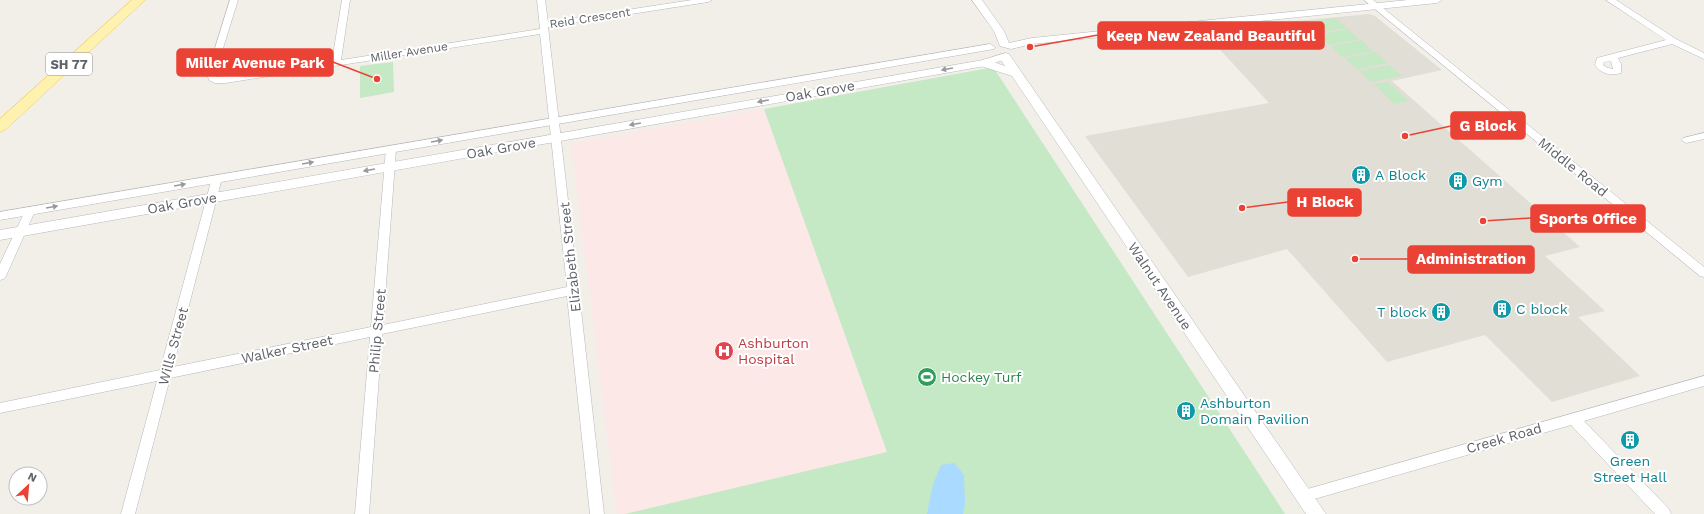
<svg xmlns="http://www.w3.org/2000/svg" width="1704" height="514" viewBox="0 0 1704 514" font-family="'Work Sans',sans-serif">
	<style>
		.education { fill: #e1ded6 }
		.medical { fill: #fce8e6 }
		.green { fill: #c5e8c5 }
		.water { fill: #aadaff }
		.lines { fill: none; stroke-linecap: round; stroke-linejoin: round }
		.minor-casing { stroke: #b5b8bc; stroke-width: 1 }
		.tertiary-casing { stroke: #b5b8bc; stroke-width: 1 }
		.secondary-casing { stroke: #b6babf; stroke-width: 1 }
		.primary-casing { stroke: #f2c960; stroke-width: 1 }
		.minor { fill: #fff; fill-rule: evenodd }
		.tertiary { fill: #fff; fill-rule: evenodd }
		.secondary { fill: #fff; fill-rule: evenodd }
		.primary { fill: #fff2af; fill-rule: evenodd }
		.oneway { fill: #979a9d }
		.labels { text-anchor: middle; dominant-baseline: central; stroke-width: 4; stroke-linejoin: round; paint-order: stroke }
		.far-street-label { font-size: 12px; fill: #5f6368; stroke: #fff }
		.shield { fill: #fff; stroke: #8f9295; stroke-width: 1 }
		.shield-label { font-size: 13px; font-weight: bold; fill: #5f6368 }
		.street-label { font-size: 14px; fill: #5f6368; stroke: #fff }
		.culture-label { font-size: 14px; fill: #0d838f; stroke: #fff; text-anchor: start }
		.health-label { font-size: 14px; fill: #be3a42; stroke: #fff; text-anchor: start }
		.leisure-label { font-size: 14px; fill: #27864d; stroke: #fff; text-anchor: start }
		.leader { fill: none; stroke: #ea4335; stroke-width: 1.5 }
		.callout-dot { fill: #ea4335; stroke: #fff; stroke-width: 1.5 }
		.callout { fill: #ea4335; stroke: #ea4335; stroke-width: 1.5 }
		.callout-label { font-size: 15px; text-anchor: middle; font-weight: bold; fill: #fff }
	</style>
	<rect width="100%" height="100%" fill="#f1efe8"/>
	<path class="education" d="M 1369,14 L 1375,16 L 1442,70 L 1392,81 L 1580,247 L 1545,256 L 1605,311 L 1578,317 L 1640,376 L 1552,402 L 1485,335 L 1387,362 L 1287,249 L 1188,277 L 1085,136 L 1269,103 L 1202,30 Z"/>
	<path class="medical" d="M 764,109 L 888,452 L 625,514 L 617,514 L 571,143 Z"/>
	<path class="green" d="M 1335,18 L 1347,28 L 1317,33 L 1306,23 Z
		M 1348,29 L 1359,39 L 1329,45 L 1318,35 Z
		M 1361,40 L 1373,51 L 1342,57 L 1331,46 Z
		M 1375,52 L 1387,63 L 1357,69 L 1345,58 Z
		M 393,62 L 394,92 L 360,98 L 360,66 Z
		M 1389,65 L 1402,76 L 1371,82 L 1359,71 Z
		M 989,68 L 995,70 L 1285,514 L 625,514 L 887,452 L 764,109 Z
		M 1388,82 L 1409,101 L 1394,104 L 1374,84 Z"/>
	<path class="water" d="M 954,463 L 964,475 L 965,503 L 963,514 L 927,514 L 933,484 L 941,465 Z"/>
	<g class="lines">
		<g class="minor-casing">
			<path id="minor" d="M 230,0 L 238,0 L 215,74 L 217,77 L 332,61 L 342,0 L 350,0 L 341,60 L 540,29 L 537,0 L 545,0 L 548,22 L 692,0 L 712,0 L 708,2 L 548,27 L 578,287 L 580,290 L 579,292 L 604,514 L 590,514 L 567,296 L 382,334 L 369,514 L 355,514 L 370,337 L 170,378 L 135,514 L 121,514 L 157,381 L 0,413 L 0,403 L 160,370 L 212,178 L 217,175 L 222,178 L 173,367 L 371,327 L 386,149 L 391,146 L 396,149 L 383,325 L 567,287 L 540,34 L 225,83 L 215,83 L 209,80 L 207,74 Z
				M 1364,0 L 1373,0 L 1704,267 L 1704,277 L 1700,276 Z
				M 1606,0 L 1616,0 L 1676,39 L 1704,53 L 1704,59 L 1672,44 L 1618,58 L 1621,64 L 1621,73 C 1611,76 1601,74 1595,65 L 1597,58 L 1666,40 ZM 1611,61 L 1613,69 L 1608,68 L 1603,65 L 1604,62 Z
				M 1704,133 L 1704,139 L 1686,143 L 1681,140 L 1683,138 Z
				M 30,207 L 35,211 L 6,276 L 4,279 L 0,280 L 0,264 L 25,211 Z
				M 1704,376 L 1704,386 L 1584,421 L 1669,509 L 1671,514 L 1655,514 L 1571,425 L 1304,502 L 1299,500 L 1297,496 L 1299,492 L 1304,490 Z"/>
		</g>
		<g class="tertiary-casing">
			<path id="tertiary" d="M 972,0 L 982,0 L 1004,31 L 1009,43 L 1032,38 L 1408,0 L 1442,0 L 1437,3 L 1032,44 L 1011,49 L 1000,46 L 994,31 Z
				M 990,44 L 995,47 L 994,49 L 0,220 L 0,212 Z
				M 1002,54 L 1007,57 L 1006,59 L 985,66 L 0,240 L 0,230 L 983,60 Z"/>
		</g>
		<g class="secondary-casing">
			<path id="secondary" d="M 1005,53 L 1009,54 L 1326,514 L 1306,514 L 1012,76 L 981,66 L 979,63 L 985,59 L 1005,66 L 999,57 Z"/>
		</g>
		<g class="primary-casing">
			<path id="primary" d="M 132,0 L 145,0 L 5,130 L 0,132 L 0,119 Z"/>
		</g>
		<use href="#minor" class="minor"/>
		<use href="#tertiary" class="tertiary"/>
		<use href="#secondary" class="secondary"/>
		<use href="#primary" class="primary"/>
	</g>
	<defs><path id="oneway-solid" d="M-6-.8H1V-3.2L6.5 0L1 3.2V.8H-6Z"/></defs>
	<g class="oneway">
		<use href="#oneway-solid" transform="translate(947 69) rotate(170)"/>
		<use href="#oneway-solid" transform="translate(763 101) rotate(170)"/>
		<use href="#oneway-solid" transform="translate(635 124) rotate(170)"/>
		<use href="#oneway-solid" transform="translate(437 141) rotate(-10)"/>
		<use href="#oneway-solid" transform="translate(308 163) rotate(-10)"/>
		<use href="#oneway-solid" transform="translate(369 170) rotate(170)"/>
		<use href="#oneway-solid" transform="translate(180 185) rotate(-10)"/>
		<use href="#oneway-solid" transform="translate(52 207) rotate(-10)"/>
	</g>
	<defs>
		<g id="building-disc" transform="scale(1)"><circle r="9.5" fill="#0f9aa8" stroke="#fff"/><path d="M-4-6H4V6H1V3H-1V6H-4ZM-2.5-4.3h1.7v1.8h-1.7ZM.8-4.3h1.7v1.8H.8ZM-2.5-1h1.7V.8h-1.7ZM.8-1h1.7V.8H.8Z" fill="#fff"/></g>
		<g id="hospital-disc" transform="scale(1)"><circle r="9.5" fill="#e0444e" stroke="#fff"/><path d="M-5-5h3v3.5h4V-5h3V5h-3V1.5h-4V5h-3Z" fill="#fff"/></g>
		<g id="stadium-disc" transform="scale(1)"><circle r="9.5" fill="#2e9e5b" stroke="#fff"/><path d="M0-5a6.5 5 0 1 0 0 10a6.5 5 0 1 0 0-10ZM-3.5-1.8h7v3.6h-7Z" fill="#fff"/></g>
	</defs>
	<g fill-rule="evenodd">
		<use href="#building-disc" x="1361" y="175"/>
		<use href="#building-disc" x="1458" y="181"/>
		<use href="#building-disc" x="1502" y="309"/>
		<use href="#building-disc" x="1441" y="312"/>
		<use href="#hospital-disc" x="724" y="351"/>
		<use href="#stadium-disc" x="927" y="377"/>
		<use href="#building-disc" x="1186" y="411"/>
		<use href="#building-disc" x="1630" y="440"/>
	</g>
	<g class="labels">
		<g class="far-street-label">
			<text transform="translate(590 18) rotate(-9)">Reid Crescent</text>
			<text transform="translate(409 52) rotate(-9)">Miller Avenue</text>
		</g>
		<rect class="shield" x="46" y="53" width="46" height="22" rx="3"/>
		<g class="shield-label">
			<text x="69" y="64">SH 77</text>
		</g>
		<g class="street-label">
			<text transform="translate(820 91) rotate(-10)">Oak Grove</text>
			<text transform="translate(501 148) rotate(-10)">Oak Grove</text>
			<text transform="translate(1573 167) rotate(39)">Middle Road</text>
			<text transform="translate(182 203) rotate(-10)">Oak Grove</text>
			<text transform="translate(570 257) rotate(-96)">Elizabeth Street</text>
			<text transform="translate(1160 286) rotate(56)">Walnut Avenue</text>
			<text transform="translate(377 331) rotate(-85)">Philip Street</text>
			<text transform="translate(173 346) rotate(-75)">Wills Street</text>
			<text transform="translate(287 349) rotate(-12)">Walker Street</text>
			<text transform="translate(1504 438) rotate(-16)">Creek Road</text>
		</g>
		<g class="culture-label">
			<text x="1375" y="175">A Block</text>
			<text x="1472" y="181">Gym</text>
			<text x="1516" y="309">C block</text>
			<text x="1427" y="312" text-anchor="end">T block</text>
			<text x="1200" y="403">Ashburton<tspan x="1200" dy="16">Domain Pavilion</tspan></text>
			<text x="1630" y="461" text-anchor="middle">Green<tspan x="1630" dy="16">Street Hall</tspan></text>
		</g>
		<g class="health-label">
			<text x="738" y="343">Ashburton<tspan x="738" dy="16">Hospital</tspan></text>
		</g>
		<g class="leisure-label">
			<text x="941" y="377">Hockey Turf</text>
		</g>
	</g>
	<path class="leader" d="M1030 47L1098 35M377 79L333 62M1405 136L1451 126M1242 208L1288 202M1483 221L1531 218M1355 259L1408 259"/>
	<g class="callout-dot">
		<circle cx="1030" cy="47" r="4"/>
		<circle cx="377" cy="79" r="4"/>
		<circle cx="1405" cy="136" r="4"/>
		<circle cx="1242" cy="208" r="4"/>
		<circle cx="1483" cy="221" r="4"/>
		<circle cx="1355" cy="259" r="4"/>
	</g>
	<g class="callout">
		<rect x="1098" y="22" width="226" height="27" rx="4"/>
		<rect x="177" y="49" width="156" height="27" rx="4"/>
		<rect x="1451" y="112" width="74" height="27" rx="4"/>
		<rect x="1288" y="189" width="73" height="27" rx="4"/>
		<rect x="1531" y="205" width="114" height="27" rx="4"/>
		<rect x="1408" y="246" width="126" height="27" rx="4"/>
	</g>
	<g class="callout-label">
		<text x="1211" y="41">Keep New Zealand Beautiful</text>
		<text x="255" y="68">Miller Avenue Park</text>
		<text x="1488" y="131">G Block</text>
		<text x="1325" y="207">H Block</text>
		<text x="1588" y="224">Sports Office</text>
		<text x="1471" y="264">Administration</text>
	</g>
	<g transform="translate(28 486) rotate(26)"><circle r="19" fill="#ffffff" stroke="#bfc1c3"/>
	<path d="M0-3L7 15L0 10L-7 15Z" fill="#ea4335"/>
	<text y="-6" font-size="11" font-weight="bold" text-anchor="middle" fill="#5f6368">N</text>
	</g>
</svg>
